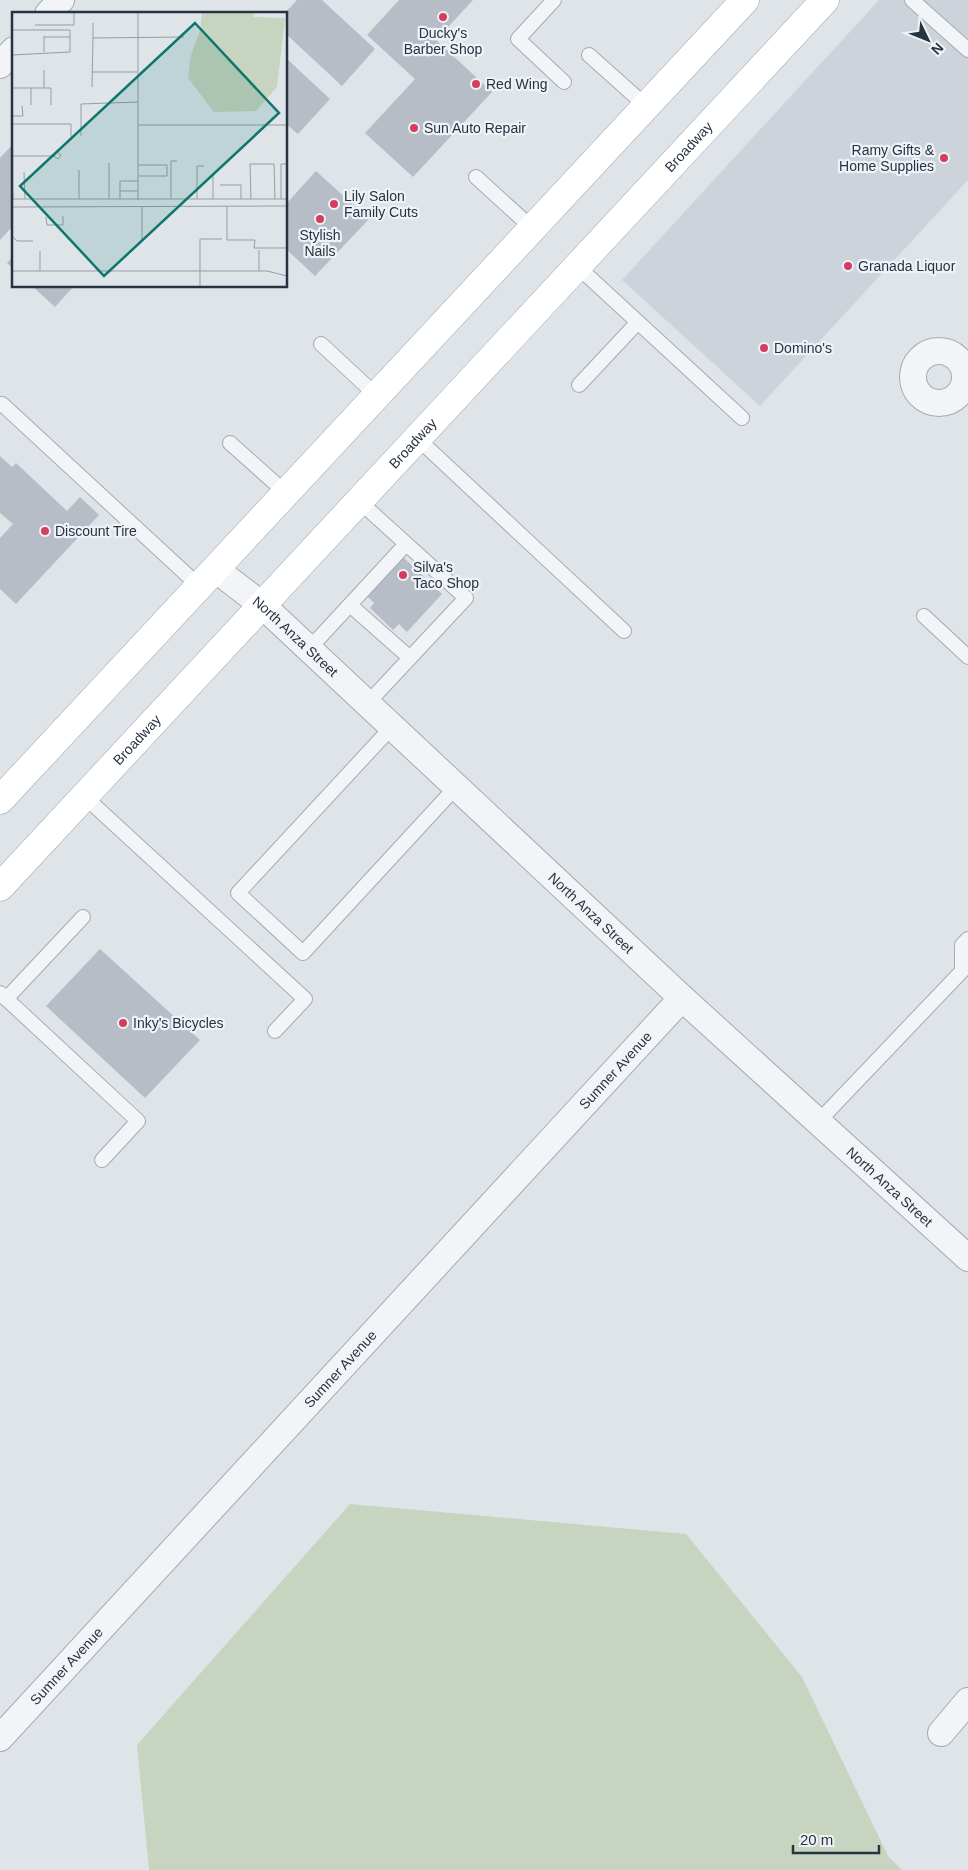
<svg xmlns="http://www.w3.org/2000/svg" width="968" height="1870" viewBox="0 0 968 1870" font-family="Helvetica,sans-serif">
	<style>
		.built { fill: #cdd3db }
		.green { fill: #c6d4c0 }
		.building { fill: #b6bdc6 }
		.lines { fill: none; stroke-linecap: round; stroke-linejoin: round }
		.lane-casing { stroke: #a4abb3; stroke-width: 16 }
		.street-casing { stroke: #a4abb3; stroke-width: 28 }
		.primary-casing { stroke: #9ea9b6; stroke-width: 29 }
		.lane { stroke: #f2f4f7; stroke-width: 14 }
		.street { stroke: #f2f4f7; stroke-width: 26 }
		.primary { stroke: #fff; stroke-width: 28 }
		.poi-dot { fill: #d53d5f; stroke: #eff3f7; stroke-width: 2 }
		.labels { text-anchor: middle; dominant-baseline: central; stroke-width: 4.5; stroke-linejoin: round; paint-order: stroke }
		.poi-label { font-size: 14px; fill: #273341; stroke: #eff3f7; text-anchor: start }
		.street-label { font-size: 14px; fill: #273341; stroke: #eff3f7 }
		.inset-road { fill: none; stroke: #959da6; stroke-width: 1 }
		.view { fill: #0f766e; fill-opacity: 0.15; stroke: #0f766e; stroke-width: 2.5 }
		.inset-edge { fill: none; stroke: #273341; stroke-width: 2.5 }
	</style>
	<rect width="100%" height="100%" fill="#dfe4e9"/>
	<path class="built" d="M 879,0 L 968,0 L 968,180 L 760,406 L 622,280 Z"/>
	<path class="green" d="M 350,1504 L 686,1534 L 802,1677 L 888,1856 L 902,1870 L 149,1870 L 137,1745 Z"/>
	<path class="building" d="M 297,0 L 322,0 L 375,49 L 342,86 L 286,34 L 286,14 L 284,14 Z
		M 399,0 L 473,0 L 436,40 L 492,92 L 413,177 L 365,133 L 415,79 L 367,35 Z
		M 286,58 L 330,99 L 298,134 L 286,124 Z
		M 14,143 L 14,225 L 0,240 L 0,158 Z
		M 316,171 L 369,219 L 315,276 L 286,249 L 286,204 Z
		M 14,256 L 14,269 L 7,263 Z
		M 32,286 L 74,286 L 55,307 Z
		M 0,456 L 12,467 L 16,463 L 67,511 L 80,497 L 99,515 L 16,604 L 0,589 L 0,538 L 13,524 L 0,513 Z
		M 402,556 L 442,594 L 407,632 L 399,624 L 393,630 L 370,608 L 374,603 L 366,595 Z
		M 100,949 L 200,1040 L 145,1098 L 46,1006 Z"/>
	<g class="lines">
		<g class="lane-casing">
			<path id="lane" d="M 554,0 L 518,39 L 564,82
				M 912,0 L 968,50
				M 589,55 L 646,106
				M 476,177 L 532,228
				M 577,266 L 742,418
				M 321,344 L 377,396
				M 579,385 L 638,322
				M 2,404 L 199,586
				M 417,438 L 624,631
				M 230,443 L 286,493
				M 359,501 L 466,598 L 366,705
				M 350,605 L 410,658
				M 924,616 L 968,657
				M 308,650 L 406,544
				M 391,728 L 238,893 L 303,953 L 456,787
				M 84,796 L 305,999 L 275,1031
				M 0,993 L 138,1121 L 102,1160
				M 6,999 L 83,917
				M 817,1123 L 962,971 L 962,945 L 968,939"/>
		</g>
		<g class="street-casing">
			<g id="street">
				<path d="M 48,14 L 61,0"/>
				<path d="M 0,65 L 14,50"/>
				<circle cx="939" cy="377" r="26"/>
				<path id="s1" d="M 215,569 L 262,605 L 682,998 L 968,1258"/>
				<path d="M 941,1733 L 968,1701"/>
				<path id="s2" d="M 0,1738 L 682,998"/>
			</g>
		</g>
		<g class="primary-casing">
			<g id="primary">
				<path d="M 0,800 L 745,0"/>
				<path id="s3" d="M 0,887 L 825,0"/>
			</g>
		</g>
		<use href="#lane" class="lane"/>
		<use href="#street" class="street"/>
		<use href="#primary" class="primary"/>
	</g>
	<g class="poi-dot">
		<circle cx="443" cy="17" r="5"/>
		<circle cx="476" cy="84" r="5"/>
		<circle cx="414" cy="128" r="5"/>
		<circle cx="944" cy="158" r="5"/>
		<circle cx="334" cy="204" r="5"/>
		<circle cx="320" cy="219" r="5"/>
		<circle cx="848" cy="266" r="5"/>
		<circle cx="764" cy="348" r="5"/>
		<circle cx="45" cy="531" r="5"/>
		<circle cx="403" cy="575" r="5"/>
		<circle cx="123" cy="1023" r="5"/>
	</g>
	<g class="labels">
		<g class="poi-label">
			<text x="443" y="33" text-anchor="middle">Ducky's<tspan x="443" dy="16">Barber Shop</tspan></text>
			<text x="486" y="84">Red Wing</text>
			<text x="424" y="128">Sun Auto Repair</text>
			<text x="934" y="150" text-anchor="end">Ramy Gifts &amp;<tspan x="934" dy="16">Home Supplies</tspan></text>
			<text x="344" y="196">Lily Salon<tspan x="344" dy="16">Family Cuts</tspan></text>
			<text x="320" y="235" text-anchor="middle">Stylish<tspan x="320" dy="16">Nails</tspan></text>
			<text x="858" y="266">Granada Liquor</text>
			<text x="774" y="348">Domino's</text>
			<text x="55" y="531">Discount Tire</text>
			<text x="413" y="567">Silva's<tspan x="413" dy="16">Taco Shop</tspan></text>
			<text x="133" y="1023">Inky's Bicycles</text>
		</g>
		<g class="street-label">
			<text stroke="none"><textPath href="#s3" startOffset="1011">Broadway</textPath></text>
			<text stroke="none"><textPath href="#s3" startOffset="606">Broadway</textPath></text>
			<text stroke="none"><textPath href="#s1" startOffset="105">North Anza Street</textPath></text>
			<text stroke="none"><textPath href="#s3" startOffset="201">Broadway</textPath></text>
			<text stroke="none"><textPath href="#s1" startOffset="510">North Anza Street</textPath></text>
			<text stroke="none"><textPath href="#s2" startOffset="908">Sumner Avenue</textPath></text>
			<text stroke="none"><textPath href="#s1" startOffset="915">North Anza Street</textPath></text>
			<text stroke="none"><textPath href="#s2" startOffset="502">Sumner Avenue</textPath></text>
			<text stroke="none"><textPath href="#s2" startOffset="98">Sumner Avenue</textPath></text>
		</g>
	</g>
	<g transform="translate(12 12)">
		<rect width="275" height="275" fill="#dfe4e9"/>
		<path d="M 190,1 L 241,1 L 242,5 L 273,6 L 265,75 L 244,99 L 202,100 L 176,66 L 179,43 L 188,19 Z" fill="#c6d4c0"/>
		<path class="inset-road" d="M 126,1 L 126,188M 81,11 L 81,26 L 172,25M 23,13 L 62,13 L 62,1M 0,18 L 58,18 L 58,40 L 0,43M 32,24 L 32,40M 32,25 L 58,25M 32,58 L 32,76M 80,60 L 125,60M 80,75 L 81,26M 0,76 L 39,76 L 39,93M 19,76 L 19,93M 0,104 L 11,104 L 10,94M 0,112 L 59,112 L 59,125M 126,113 L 275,113M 69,124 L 69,92 L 126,90M 0,144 L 42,144 L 46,147 L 49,143 L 45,140 L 42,144M 97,151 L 97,187M 126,153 L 155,153 L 155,164 L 126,164M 67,158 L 67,187M 12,160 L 13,187M 201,163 L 201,187M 0,165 L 1,187M 208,173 L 229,173 L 229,187M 108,179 L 126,179M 0,187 L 275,187M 108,187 L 108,169 L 126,169M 159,187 L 159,149 L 165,149M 185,187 L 185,154 L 192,154M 239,187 L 238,152 L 262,152 L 263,187M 269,187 L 269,152 L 275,152M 0,195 L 275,194M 130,195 L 130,229M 215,195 L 215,228 L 243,228 L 242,236 L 275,236M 34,205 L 35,213 L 51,213 L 51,204M 0,224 L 5,229 L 21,229M 247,238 L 247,259M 28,239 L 28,259M 0,259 L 255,259 L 275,264M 188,274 L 188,227 L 210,227"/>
		<path class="view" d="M 183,11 L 267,101 L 92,264 L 8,174 Z"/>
		<rect width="275" height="275" class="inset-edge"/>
	</g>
	<g transform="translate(928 40) rotate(133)" stroke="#eff3f7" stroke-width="4" paint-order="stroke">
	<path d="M0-4L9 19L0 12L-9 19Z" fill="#273341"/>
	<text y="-8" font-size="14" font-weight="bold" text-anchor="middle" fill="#273341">N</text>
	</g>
	<path d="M793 1845v8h86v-8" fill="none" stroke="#273341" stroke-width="2.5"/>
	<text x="800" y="1845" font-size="15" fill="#273341" stroke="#eff3f7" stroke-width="4" paint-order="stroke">20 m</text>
</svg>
